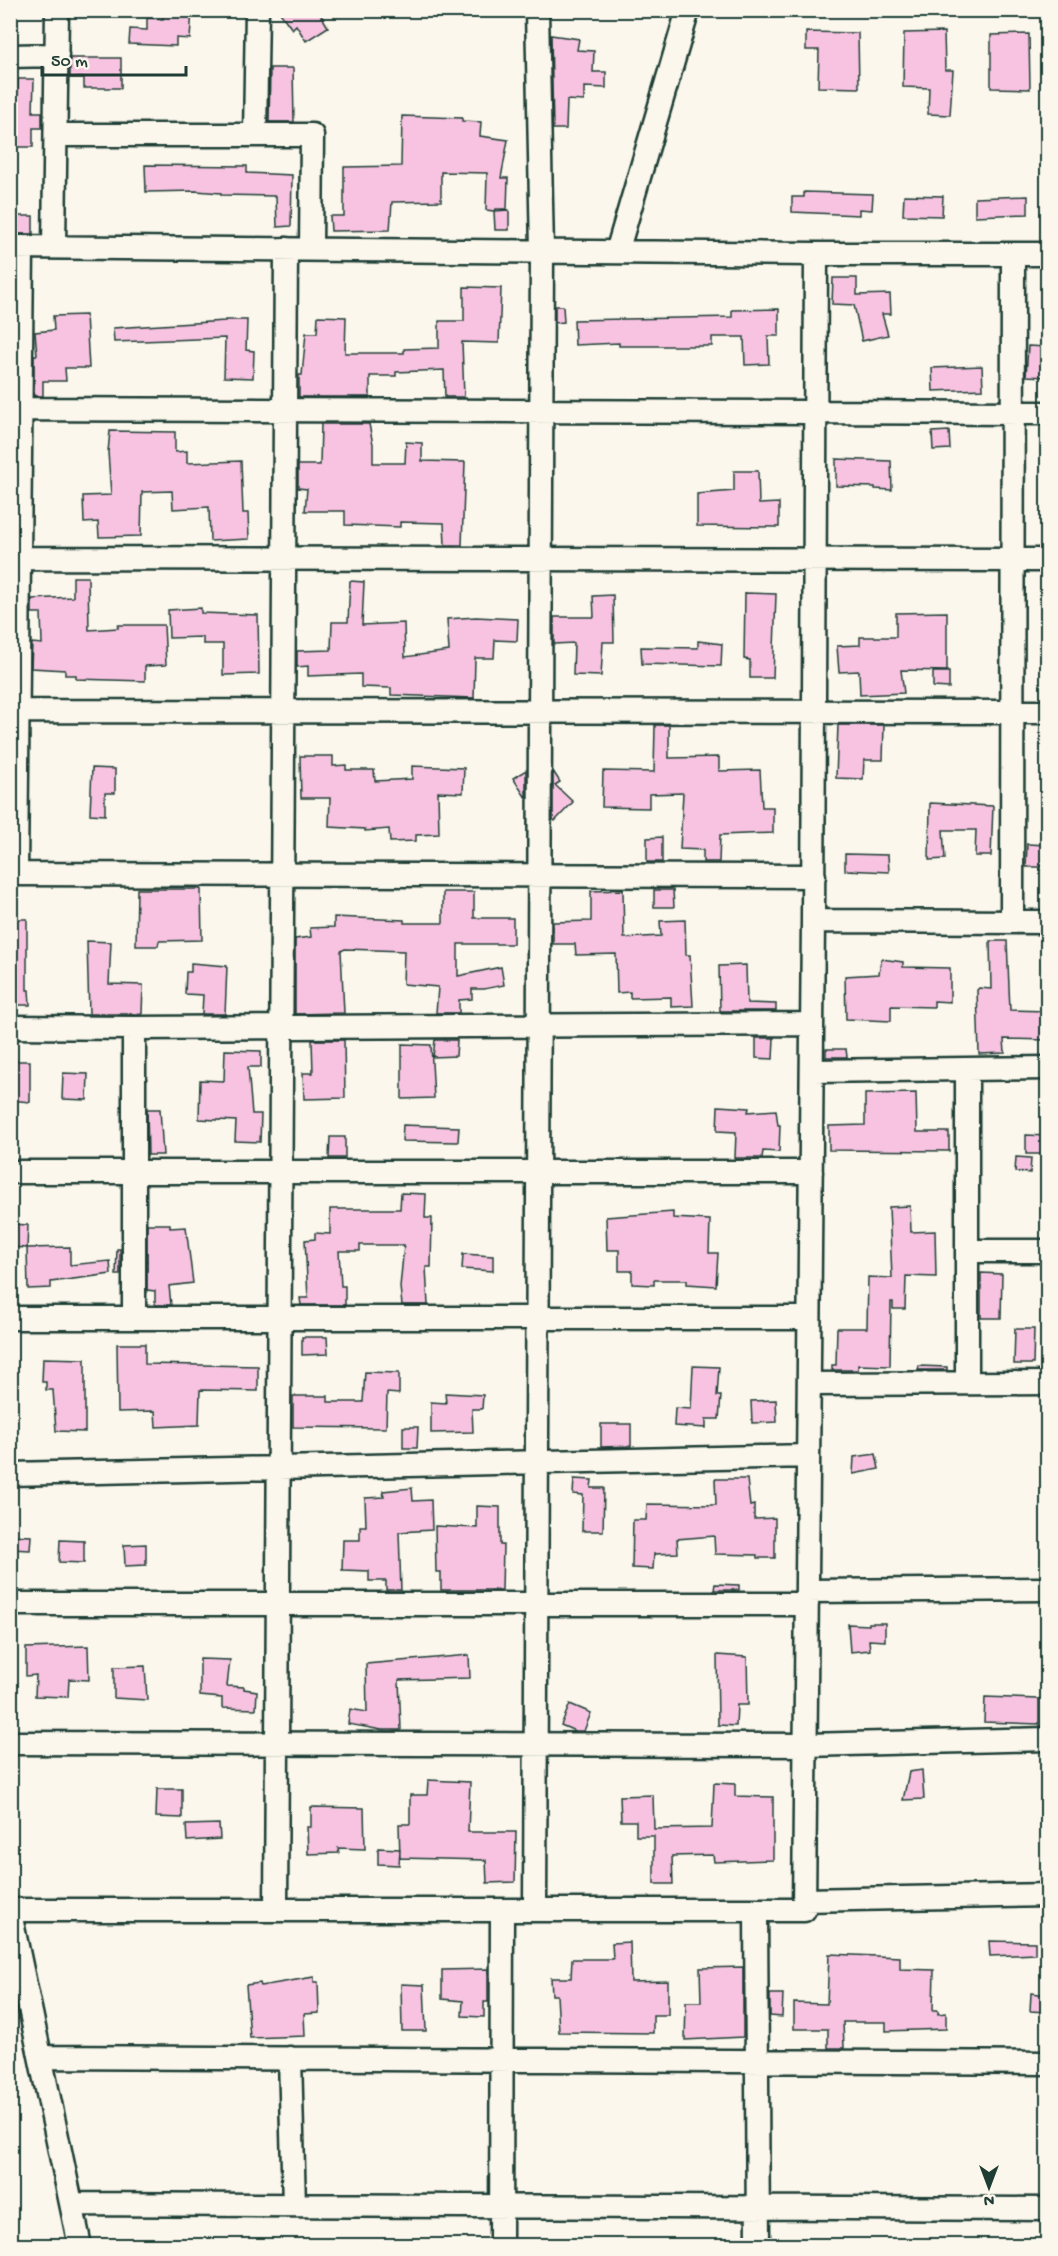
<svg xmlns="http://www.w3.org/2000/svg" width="1058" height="2256" viewBox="0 0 1058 2256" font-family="'Gochi Hand',sans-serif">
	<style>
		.building { fill: #f7c3e1; stroke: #1f3d34; stroke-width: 1.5 }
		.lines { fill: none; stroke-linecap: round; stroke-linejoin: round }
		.minor-casing { stroke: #1f3d34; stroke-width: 27 }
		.minor { stroke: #fbf7ec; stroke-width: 22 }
	</style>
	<rect width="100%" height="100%" fill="#fbf7ec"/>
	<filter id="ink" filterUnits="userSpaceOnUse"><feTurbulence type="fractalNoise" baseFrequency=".0167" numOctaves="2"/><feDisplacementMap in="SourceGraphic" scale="12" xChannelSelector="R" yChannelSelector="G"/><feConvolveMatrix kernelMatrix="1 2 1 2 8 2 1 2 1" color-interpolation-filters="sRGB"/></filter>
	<g filter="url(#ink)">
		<path class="building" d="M 164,10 L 192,10 L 190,39 L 176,38 L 176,46 L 129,44 L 130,29 L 147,30 L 147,18 L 163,19 Z
			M 278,10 L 318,10 L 328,27 L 306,41 L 296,25 L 292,29 Z
			M 806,32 L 858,33 L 859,88 L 818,87 L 819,50 L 806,50 Z
			M 944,32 L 945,70 L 953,70 L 950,115 L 928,114 L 929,88 L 903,87 L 904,33 Z
			M 1029,34 L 1030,89 L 991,88 L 991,35 Z
			M 551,35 L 579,39 L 577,50 L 594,51 L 593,72 L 606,72 L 606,88 L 584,87 L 584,101 L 567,100 L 566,129 L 553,129 Z
			M 70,58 L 121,58 L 121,88 L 84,88 L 84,78 L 70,78 Z
			M 270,68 L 293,68 L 294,122 L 269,122 Z
			M 18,79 L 34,79 L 33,112 L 42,112 L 42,128 L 33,128 L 33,147 L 10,147 L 10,121 L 17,121 Z
			M 402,116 L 462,118 L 462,121 L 481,122 L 480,136 L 508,140 L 501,178 L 508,178 L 507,209 L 496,209 L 495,211 L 509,210 L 509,230 L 495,230 L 494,211 L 486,210 L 487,173 L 441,172 L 441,201 L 392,202 L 390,230 L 331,231 L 330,216 L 344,216 L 344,167 L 401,166 Z
			M 145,165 L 247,166 L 247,173 L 292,175 L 291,226 L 277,227 L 276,196 L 221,195 L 221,193 L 196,191 L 146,192 Z
			M 804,192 L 873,194 L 872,210 L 859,209 L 859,215 L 792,212 L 792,197 L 804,197 Z
			M 904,195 L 943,196 L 942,216 L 903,215 Z
			M 1028,196 L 1028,214 L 975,216 L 975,198 Z
			M 17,216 L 33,216 L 33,234 L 16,234 Z
			M 833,278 L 857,278 L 857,295 L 890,294 L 891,314 L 882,314 L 888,335 L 862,341 L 854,305 L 832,304 Z
			M 464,287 L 501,288 L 499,343 L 462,342 L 464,397 L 445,397 L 444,370 L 396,372 L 396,376 L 370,376 L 370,397 L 299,397 L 299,375 L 302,375 L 306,333 L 317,333 L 318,316 L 346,317 L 345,353 L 404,353 L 404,349 L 439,348 L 439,321 L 464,321 Z
			M 555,306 L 563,306 L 564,322 L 555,323 Z
			M 779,309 L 779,336 L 768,336 L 769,364 L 745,365 L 744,337 L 712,337 L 712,346 L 619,346 L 619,343 L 575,345 L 574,320 L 732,317 L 732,310 Z
			M 86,315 L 89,368 L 65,368 L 66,381 L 43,381 L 43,396 L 34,396 L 34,355 L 37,355 L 35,332 L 54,330 L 53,316 Z
			M 225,320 L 247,320 L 246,350 L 254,351 L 253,378 L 224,377 L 225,338 L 114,342 L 113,328 L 225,321 Z
			M 1028,346 L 1047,347 L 1047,377 L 1026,376 Z
			M 982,366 L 983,389 L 933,391 L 932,368 Z
			M 321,424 L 369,424 L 373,444 L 373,463 L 405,463 L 406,442 L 422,443 L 422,461 L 465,462 L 462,545 L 445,545 L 444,523 L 400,522 L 400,527 L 345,525 L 345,511 L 305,511 L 307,489 L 298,488 L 298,465 L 320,465 Z
			M 110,431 L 175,432 L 175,452 L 187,451 L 187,463 L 241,461 L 243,513 L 248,513 L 249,539 L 210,541 L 209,507 L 173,509 L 172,491 L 142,492 L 141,536 L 99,537 L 98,522 L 84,523 L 83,496 L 111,495 L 108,452 Z
			M 949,431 L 950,449 L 933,450 L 932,432 Z
			M 836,459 L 891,461 L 892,490 L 875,489 L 875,487 L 836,486 Z
			M 734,471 L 758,471 L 759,504 L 779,503 L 779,527 L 697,526 L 697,494 L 734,491 Z
			M 73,577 L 88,577 L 89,630 L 118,628 L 118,625 L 164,625 L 166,665 L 145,666 L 145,681 L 76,679 L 76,675 L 65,675 L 65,670 L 31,668 L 32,643 L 42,644 L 41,613 L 32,613 L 32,599 L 73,597 Z
			M 350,581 L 364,582 L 362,625 L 404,623 L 405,657 L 449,651 L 447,619 L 476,617 L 518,619 L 517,641 L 495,640 L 494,658 L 475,658 L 474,698 L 391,695 L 391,688 L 361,687 L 361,674 L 308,676 L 308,666 L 297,667 L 297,651 L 331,650 L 332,622 L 348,622 Z
			M 745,593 L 776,594 L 773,678 L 750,678 L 750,660 L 744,659 Z
			M 613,595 L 614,642 L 603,642 L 601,676 L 573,675 L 574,643 L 554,644 L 554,617 L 594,617 L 593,596 Z
			M 201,608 L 201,613 L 258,615 L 259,674 L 223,675 L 223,644 L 203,644 L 203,637 L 169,638 L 168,610 Z
			M 947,612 L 947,671 L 901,670 L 904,693 L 860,695 L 859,671 L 839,672 L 837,646 L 860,645 L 860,637 L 896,637 L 896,613 Z
			M 698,641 L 722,644 L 721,666 L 642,664 L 641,647 L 698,648 Z
			M 933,672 L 949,672 L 949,688 L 933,687 Z
			M 655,725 L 669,725 L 669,758 L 719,757 L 719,771 L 760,770 L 762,807 L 773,807 L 773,833 L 720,835 L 719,862 L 703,862 L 703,850 L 680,849 L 683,793 L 649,794 L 649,808 L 602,807 L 603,771 L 654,772 Z
			M 838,725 L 884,725 L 883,760 L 864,760 L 863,779 L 836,778 Z
			M 300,756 L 333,756 L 333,766 L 346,765 L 346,770 L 374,770 L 375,781 L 412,779 L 412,766 L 464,768 L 463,793 L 438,792 L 439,834 L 416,835 L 416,841 L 390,842 L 389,829 L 365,831 L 365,829 L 329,827 L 330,798 L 301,798 Z
			M 92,768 L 115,769 L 115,793 L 105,793 L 105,815 L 90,814 Z
			M 526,770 L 526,798 L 513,778 Z
			M 553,771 L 560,782 L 555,785 L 573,802 L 555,821 L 553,819 Z
			M 930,803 L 993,806 L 991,856 L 975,856 L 976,830 L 943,830 L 945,859 L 929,860 Z
			M 662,837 L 662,862 L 647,862 L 647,838 Z
			M 1027,844 L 1047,845 L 1047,867 L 1026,867 Z
			M 845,854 L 888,855 L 889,872 L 845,870 Z
			M 137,889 L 201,889 L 202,940 L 159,941 L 158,946 L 136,946 Z
			M 623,890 L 624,938 L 661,936 L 660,921 L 685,920 L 686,955 L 690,955 L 693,1006 L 671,1007 L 671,997 L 630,998 L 630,992 L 617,993 L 616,954 L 576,955 L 575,944 L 553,944 L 553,922 L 591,921 L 591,891 Z
			M 654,890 L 673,890 L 674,907 L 654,907 Z
			M 443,892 L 474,892 L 474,918 L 513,918 L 513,944 L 458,944 L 458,976 L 501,967 L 504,985 L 484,989 L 472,989 L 472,999 L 459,1000 L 459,1013 L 436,1013 L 438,987 L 403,984 L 404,951 L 345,949 L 341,951 L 344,1013 L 295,1014 L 295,939 L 311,937 L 310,928 L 334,927 L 334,917 L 404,920 L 404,923 L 443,923 Z
			M 10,919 L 27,919 L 27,990 L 29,990 L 30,1005 L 10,1005 Z
			M 87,941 L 111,942 L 109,984 L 143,985 L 142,1014 L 89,1014 Z
			M 990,941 L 1007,941 L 1010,1010 L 1047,1011 L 1047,1040 L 1004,1039 L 1005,1053 L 979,1054 L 977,990 L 979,988 L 991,989 Z
			M 881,959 L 903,962 L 903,967 L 950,968 L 950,1002 L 934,1001 L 934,1007 L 891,1006 L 891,1021 L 846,1019 L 845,976 L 879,974 Z
			M 191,963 L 227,966 L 225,1014 L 202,1014 L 203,995 L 185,994 L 186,972 L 191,972 Z
			M 746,965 L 747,1003 L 776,1004 L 776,1011 L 720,1011 L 719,966 Z
			M 756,1038 L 774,1038 L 773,1059 L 756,1058 Z
			M 312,1040 L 344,1040 L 345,1098 L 304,1099 L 303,1073 L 313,1073 Z
			M 435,1040 L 457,1040 L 456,1056 L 433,1057 Z
			M 402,1044 L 431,1045 L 434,1098 L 402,1099 Z
			M 826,1049 L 846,1049 L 847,1057 L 826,1057 Z
			M 225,1050 L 261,1051 L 261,1067 L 248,1067 L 252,1114 L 261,1114 L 260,1142 L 235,1141 L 236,1121 L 199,1119 L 200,1080 L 224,1081 Z
			M 10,1061 L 30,1061 L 30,1102 L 10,1100 Z
			M 63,1073 L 88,1074 L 87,1100 L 62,1099 Z
			M 916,1093 L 917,1132 L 949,1132 L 949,1151 L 829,1150 L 829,1126 L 865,1125 L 865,1094 Z
			M 718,1106 L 749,1108 L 748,1112 L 776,1110 L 778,1125 L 780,1125 L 779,1152 L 763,1151 L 762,1158 L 735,1158 L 736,1132 L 717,1131 Z
			M 147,1109 L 160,1109 L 163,1155 L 148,1155 Z
			M 403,1125 L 459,1127 L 458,1142 L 402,1141 Z
			M 1026,1135 L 1047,1136 L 1047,1154 L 1026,1154 Z
			M 330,1137 L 345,1137 L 345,1158 L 329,1158 Z
			M 1016,1157 L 1031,1158 L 1030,1173 L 1015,1172 Z
			M 401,1193 L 426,1194 L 425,1218 L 432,1218 L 431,1267 L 426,1267 L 428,1305 L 402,1305 L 400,1287 L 404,1245 L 360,1245 L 360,1251 L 339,1251 L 341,1286 L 345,1286 L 345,1305 L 301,1305 L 300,1298 L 308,1298 L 305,1240 L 315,1239 L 315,1233 L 330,1234 L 330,1209 L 400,1209 Z
			M 910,1206 L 911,1232 L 935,1231 L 936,1277 L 906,1276 L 905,1309 L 893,1309 L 893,1302 L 891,1302 L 890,1366 L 858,1365 L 858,1370 L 832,1370 L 832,1365 L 836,1365 L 837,1328 L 867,1328 L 868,1277 L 892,1278 L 889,1207 Z
			M 673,1212 L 673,1218 L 710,1220 L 709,1253 L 718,1253 L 716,1286 L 687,1284 L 687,1280 L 654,1280 L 654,1285 L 632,1284 L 632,1271 L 619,1271 L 619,1250 L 607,1250 L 606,1217 Z
			M 10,1224 L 28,1225 L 27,1248 L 10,1247 Z
			M 147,1224 L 170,1224 L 170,1228 L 186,1227 L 193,1283 L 169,1286 L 171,1305 L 155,1305 L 155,1291 L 147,1290 Z
			M 70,1247 L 70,1265 L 110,1261 L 111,1274 L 51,1282 L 51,1288 L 28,1289 L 27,1248 Z
			M 117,1249 L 120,1249 L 120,1275 L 116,1275 Z
			M 463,1254 L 493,1256 L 493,1271 L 462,1269 Z
			M 981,1273 L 1002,1274 L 1001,1318 L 981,1318 Z
			M 1015,1329 L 1034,1329 L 1033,1364 L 1014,1364 Z
			M 302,1337 L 327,1337 L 328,1354 L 302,1355 Z
			M 117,1344 L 145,1344 L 145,1364 L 258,1366 L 258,1391 L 200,1390 L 199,1425 L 156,1427 L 155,1411 L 118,1412 Z
			M 43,1358 L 85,1359 L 85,1432 L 56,1431 L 53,1390 L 46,1390 L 46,1382 L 42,1382 Z
			M 693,1366 L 719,1367 L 717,1396 L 721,1396 L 719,1419 L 706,1419 L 706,1428 L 674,1426 L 675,1408 L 691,1409 Z
			M 919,1366 L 947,1367 L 947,1370 L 918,1370 Z
			M 365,1372 L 399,1373 L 399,1394 L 387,1393 L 386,1428 L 293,1427 L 293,1396 L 328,1396 L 328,1402 L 363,1402 Z
			M 445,1393 L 483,1395 L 482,1409 L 472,1409 L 473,1432 L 431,1433 L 431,1402 L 446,1403 Z
			M 776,1400 L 777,1422 L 752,1423 L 751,1401 Z
			M 601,1424 L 631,1424 L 631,1446 L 601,1447 Z
			M 403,1427 L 418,1427 L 417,1448 L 403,1448 Z
			M 876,1454 L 879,1469 L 853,1474 L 854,1457 Z
			M 574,1479 L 592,1480 L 591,1488 L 604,1488 L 603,1531 L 582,1531 L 583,1495 L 573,1494 Z
			M 715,1479 L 747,1479 L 750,1506 L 754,1505 L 754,1519 L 775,1518 L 775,1558 L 757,1558 L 757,1555 L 715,1554 L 714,1536 L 677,1539 L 678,1553 L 654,1554 L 653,1569 L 632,1568 L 633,1520 L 646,1520 L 647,1504 L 716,1505 Z
			M 412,1488 L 413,1501 L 431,1500 L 432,1530 L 399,1532 L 401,1590 L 386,1590 L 386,1581 L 369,1581 L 369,1571 L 342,1570 L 343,1540 L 360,1540 L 360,1526 L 366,1526 L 365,1498 L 384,1497 L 383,1491 Z
			M 477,1506 L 500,1507 L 500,1545 L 503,1545 L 502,1590 L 441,1590 L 441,1572 L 436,1572 L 435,1526 L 477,1528 Z
			M 10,1535 L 31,1536 L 30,1550 L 10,1549 Z
			M 60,1540 L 84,1541 L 84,1563 L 59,1562 Z
			M 146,1544 L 146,1565 L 125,1566 L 124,1545 Z
			M 715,1584 L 739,1585 L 739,1590 L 714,1590 Z
			M 869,1623 L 885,1623 L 885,1641 L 869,1640 L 870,1650 L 850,1652 L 848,1624 L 869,1625 Z
			M 88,1646 L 89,1680 L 69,1679 L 68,1697 L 35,1696 L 36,1675 L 26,1676 L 26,1648 Z
			M 469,1655 L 470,1678 L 399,1680 L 401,1730 L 382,1730 L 348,1724 L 350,1709 L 367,1712 L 366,1664 Z
			M 717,1655 L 747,1657 L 748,1705 L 737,1705 L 736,1726 L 718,1725 Z
			M 200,1659 L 230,1660 L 227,1686 L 244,1687 L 244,1689 L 257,1691 L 256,1709 L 222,1708 L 222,1698 L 200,1696 Z
			M 145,1666 L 147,1700 L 114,1698 L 114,1667 Z
			M 985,1697 L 1039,1699 L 1039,1724 L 984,1722 Z
			M 570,1704 L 591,1713 L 584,1731 L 575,1731 L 561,1725 Z
			M 922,1770 L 924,1799 L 903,1800 L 909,1772 Z
			M 428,1780 L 470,1782 L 468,1832 L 516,1832 L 515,1882 L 487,1883 L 486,1860 L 400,1858 L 399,1824 L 410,1824 L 410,1795 L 427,1795 Z
			M 714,1783 L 735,1784 L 735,1796 L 773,1797 L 773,1860 L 714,1862 L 713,1855 L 672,1856 L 673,1884 L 654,1884 L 654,1836 L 636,1836 L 636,1821 L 621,1821 L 620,1796 L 653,1795 L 654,1829 L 712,1828 Z
			M 157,1789 L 182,1789 L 182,1818 L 156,1817 Z
			M 311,1807 L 364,1808 L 365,1849 L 338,1848 L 339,1853 L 308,1854 L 307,1827 L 311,1827 Z
			M 219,1824 L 220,1839 L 187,1841 L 186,1825 Z
			M 378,1848 L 400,1849 L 399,1865 L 378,1864 Z
			M 989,1941 L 1035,1942 L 1035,1954 L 990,1956 Z
			M 630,1942 L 631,1982 L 668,1981 L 668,2015 L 653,2015 L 653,2033 L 559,2032 L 557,1995 L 552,1995 L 551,1978 L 571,1978 L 572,1959 L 613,1959 L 612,1943 Z
			M 829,1954 L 900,1957 L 900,1969 L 934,1970 L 933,2010 L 938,2010 L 938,2014 L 946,2013 L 946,2029 L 886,2031 L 886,2022 L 843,2022 L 844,2048 L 828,2048 L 828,2029 L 794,2029 L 794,2003 L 827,2004 Z
			M 743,1967 L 743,2037 L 685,2040 L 686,2002 L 701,2002 L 700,1968 Z
			M 488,1969 L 488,2002 L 484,2002 L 484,2017 L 462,2016 L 463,2001 L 442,1999 L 442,1970 Z
			M 314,1977 L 314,1982 L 318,1982 L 319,2013 L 304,2014 L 305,2036 L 250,2038 L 246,1985 L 260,1983 L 261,1986 Z
			M 401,1984 L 424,1985 L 426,2031 L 402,2031 Z
			M 1031,1993 L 1047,1995 L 1047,2012 L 1030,2011 Z
			M 770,1994 L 783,1994 L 782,2017 L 770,2016 Z"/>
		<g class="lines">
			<g class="minor-casing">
				<path id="minor" d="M 10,56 L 57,55
					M 56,135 L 312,135 L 311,249
					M 255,135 L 257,10
					M 10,247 L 816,254 L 1048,254
					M 54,247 L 57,10
					M 617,252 L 688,10
					M 10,409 L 1048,413
					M 10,558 L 1048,560
					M 17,711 L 1048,712
					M 10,874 L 814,876
					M 16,874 L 22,247
					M 813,921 L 1048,922
					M 1012,922 L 1013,254
					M 10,1027 L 134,1028 L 812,1024
					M 134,1028 L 134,1318
					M 967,1069 L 967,1383
					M 812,1071 L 1048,1068
					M 10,1172 L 811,1172
					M 967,1251 L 1048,1251
					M 10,1318 L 809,1318
					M 809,1384 L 1048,1383
					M 10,1474 L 808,1456
					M 807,1591 L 1048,1589
					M 10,1604 L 807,1604
					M 10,1743 L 806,1745 L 1048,1739
					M 804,1900 L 1048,1895
					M 10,1910 L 804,1910 L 813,921 L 816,254
					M 276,1910 L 286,249
					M 535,1910 L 542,251 L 537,10
					M 756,1910 L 758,2246
					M 10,1913 L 80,2246
					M 41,2057 L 1048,2063
					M 290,2058 L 294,2205
					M 72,2204 L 1048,2209
					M 501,2246 L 502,1910"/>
			</g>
			<use href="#minor" class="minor"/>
		</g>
	</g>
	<rect width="1058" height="2256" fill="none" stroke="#fbf7ec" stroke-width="36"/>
	<rect x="18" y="18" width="1022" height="2220" fill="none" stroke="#1f3d34" stroke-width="2" filter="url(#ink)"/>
	<g transform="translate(989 2187) rotate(180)" stroke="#fbf7ec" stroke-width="4.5" paint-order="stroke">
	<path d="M0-4.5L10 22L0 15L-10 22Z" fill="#1f3d34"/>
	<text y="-9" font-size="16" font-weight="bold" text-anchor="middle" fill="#1f3d34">N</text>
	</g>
	<path d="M42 66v9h144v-9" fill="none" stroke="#1f3d34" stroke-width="3"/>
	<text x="51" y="66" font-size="18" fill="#1f3d34" stroke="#fbf7ec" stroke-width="4.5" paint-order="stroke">50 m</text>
</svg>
